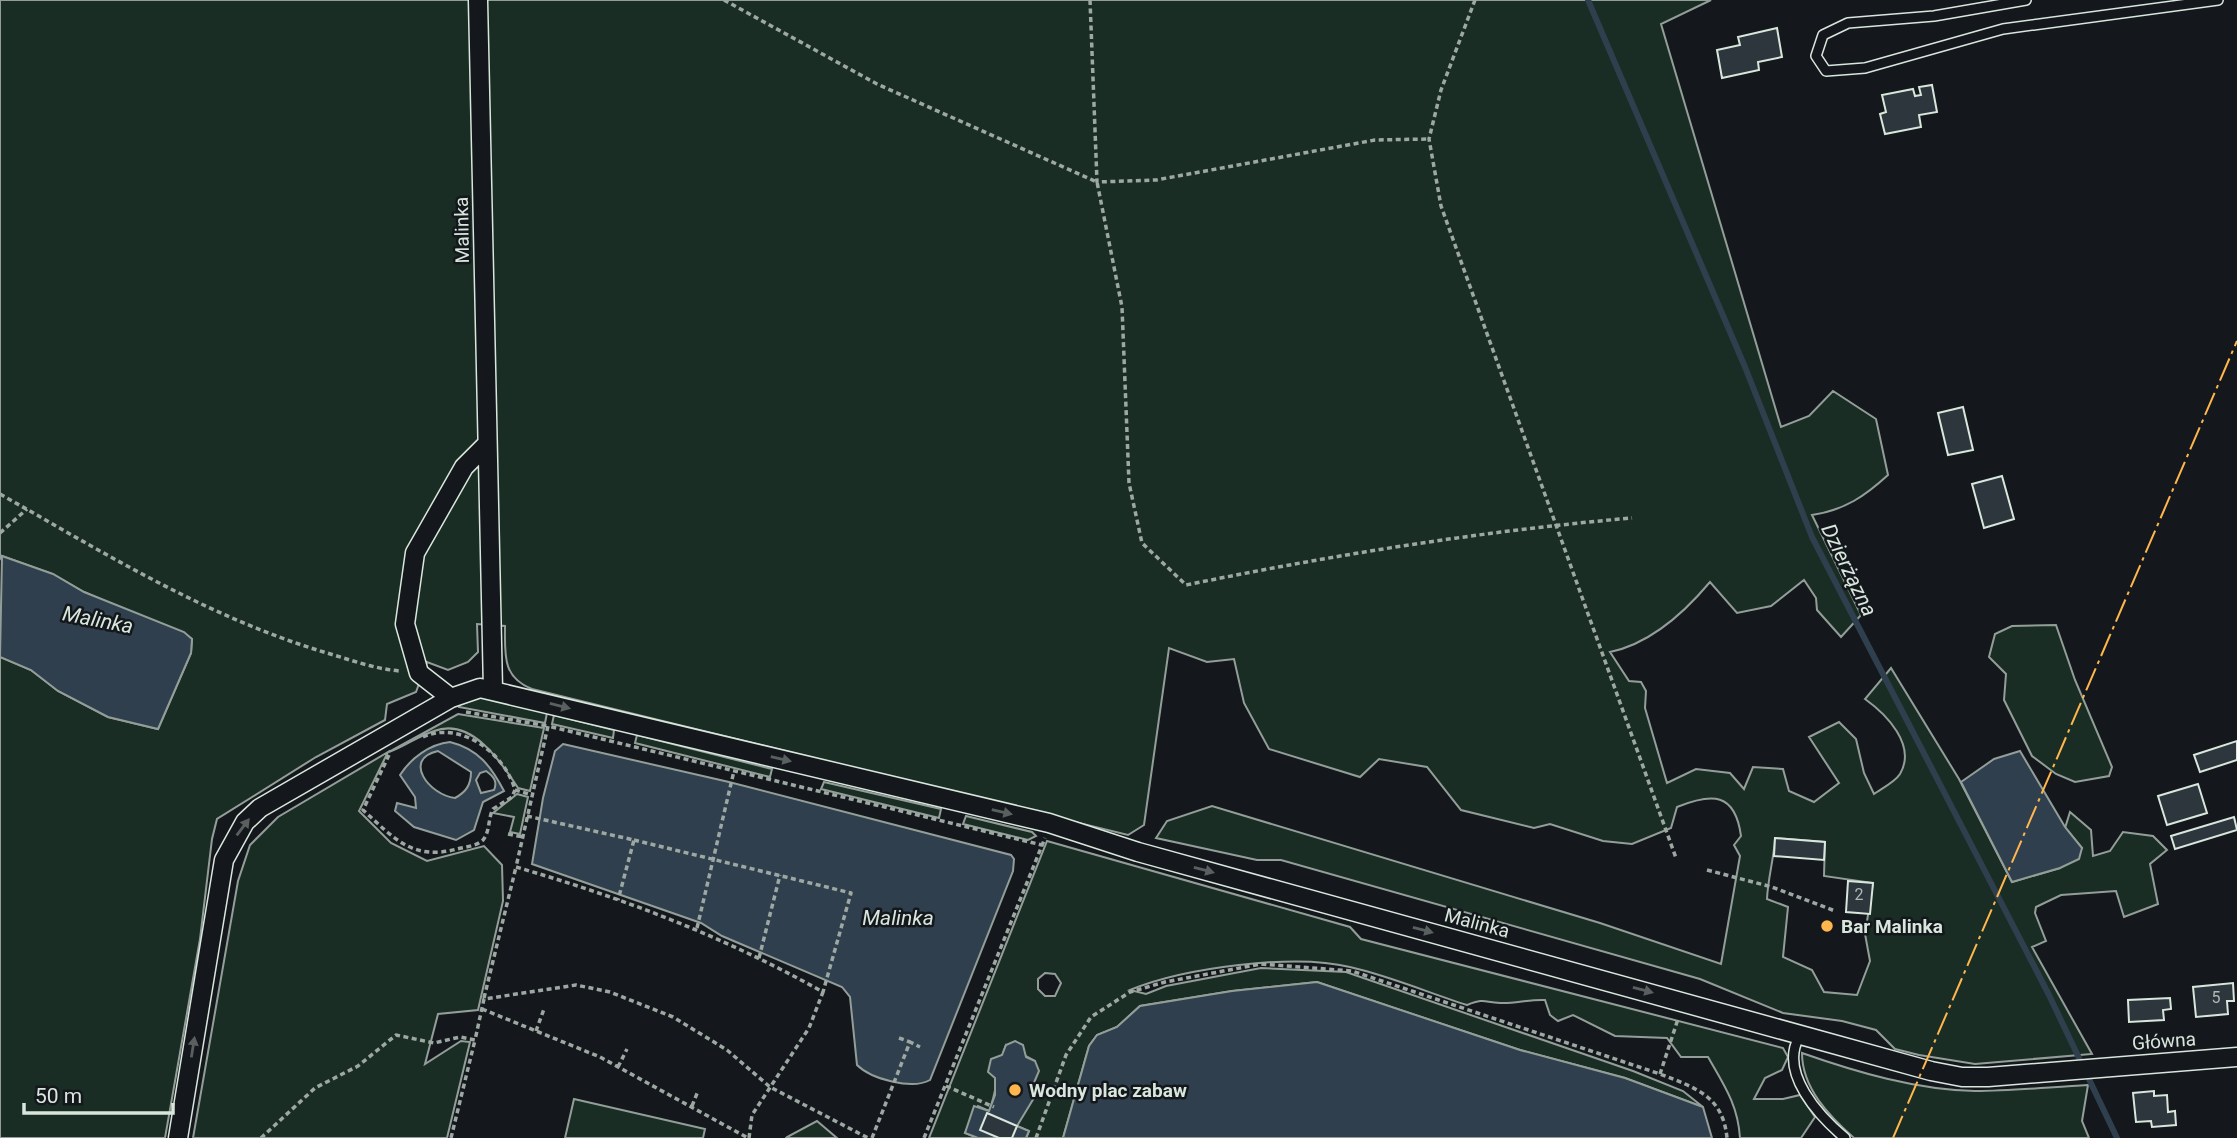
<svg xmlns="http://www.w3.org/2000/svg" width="2237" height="1138" viewBox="0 0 2237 1138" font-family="Roboto,sans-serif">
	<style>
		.green { fill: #1a2d24; stroke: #939e99; stroke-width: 2; fill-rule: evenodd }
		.water { fill: #2f3f4d; stroke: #939e99; stroke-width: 2; fill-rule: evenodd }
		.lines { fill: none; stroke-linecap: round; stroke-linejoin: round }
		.stream { stroke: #2f3f4d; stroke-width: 6 }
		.building { fill: #2c363c; stroke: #d8e6dc; stroke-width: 2 }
		.service-casing { stroke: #d8e6dc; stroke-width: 12 }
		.minor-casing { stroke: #d8e6dc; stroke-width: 21 }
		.path { stroke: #9da8a2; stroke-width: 3.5; stroke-dasharray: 5 3.5; stroke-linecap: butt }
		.service { stroke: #14181c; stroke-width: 9 }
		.minor { stroke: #14181c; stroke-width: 18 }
		.power { stroke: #ffb74d; stroke-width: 2; stroke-dasharray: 24 5 3.5 5; stroke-linecap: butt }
		.oneway { fill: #59605f }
		.poi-dot { fill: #ffb74d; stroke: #14181c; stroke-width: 2.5 }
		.labels { text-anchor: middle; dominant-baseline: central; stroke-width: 5; stroke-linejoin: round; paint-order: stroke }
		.number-label { font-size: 16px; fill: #adbab4 }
		.street-label { font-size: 19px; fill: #d8e6dc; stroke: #14181c }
		.poi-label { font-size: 19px; font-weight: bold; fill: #d8e6dc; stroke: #14181c; text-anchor: start }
		.water-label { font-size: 21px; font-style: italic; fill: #d8e6dc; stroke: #14181c }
	</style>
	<rect width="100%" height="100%" fill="#14181c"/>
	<path class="green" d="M 0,0 L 1711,0 L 1661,24 L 1781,427 L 1809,416 L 1833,391 L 1876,419 L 1888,475 C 1865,496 1845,510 1812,515 L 1861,615 L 1841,637 L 1817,610 L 1816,598 L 1804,580 L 1771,606 L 1737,613 L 1710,582 C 1684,613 1649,644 1610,652 L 1629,681 L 1641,682 L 1646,691 L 1645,708 L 1667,783 L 1696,769 L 1730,773 L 1744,789 L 1753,767 L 1783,769 L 1789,791 L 1814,802 L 1839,783 L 1809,737 L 1839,722 L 1856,739 L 1864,773 L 1874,794 C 1881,789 1895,782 1900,774 C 1917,745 1886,714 1865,699 L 1891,668 L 1959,779 L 2012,882 L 2060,868 L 2082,848 L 2065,828 L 2070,812 L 2091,830 L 2093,856 L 2110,851 L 2123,832 L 2153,836 L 2167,850 L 2150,864 L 2158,904 L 2124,917 L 2116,891 L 2061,895 L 2036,907 L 2035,913 L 2046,941 L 2032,947 L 2092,1054 L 1975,1064 L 1919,1055 L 1895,1049 L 1876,1030 L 1842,1021 L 1783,1013 L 1700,979 L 1281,860 L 1257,860 L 1156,838 L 1167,821 L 1212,806 L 1600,923 L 1721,964 L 1740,856 L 1734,845 L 1741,836 C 1735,792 1712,793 1677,807 L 1671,828 L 1632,844 L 1603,841 L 1550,824 L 1534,828 L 1461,810 L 1427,767 L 1379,759 L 1360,777 L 1269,749 L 1244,703 L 1234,659 L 1207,662 L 1169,648 L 1144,825 L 1128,835 L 532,689 C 502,677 505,655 505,626 L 477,624 L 478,652 L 468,662 L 448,670 L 427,662 L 416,692 L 387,704 L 385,720 L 316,757 L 217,819 L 212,839 L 200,939 L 165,1138 L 0,1138 L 0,657 L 31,670 L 58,691 L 108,717 L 158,729 L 191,653 L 192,639 L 84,592 L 52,574 L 2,556 L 0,559 ZM 1775,838 L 1825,842 L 1824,876 L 1873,883 L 1865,934 L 1870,961 L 1857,995 L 1824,992 L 1812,970 L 1783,957 L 1788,907 L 1767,899 C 1768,877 1774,859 1775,838 Z
		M 2056,625 L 2075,680 L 2112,767 L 2109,776 L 2075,782 L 2056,774 L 2032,756 L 2004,700 L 2006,674 L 1989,657 L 1995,634 L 2012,626 Z
		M 480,697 L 547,713 L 545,723 L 459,707 L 460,704 Z
		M 458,714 L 544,728 L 530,791 L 518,788 C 501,762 472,717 434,731 C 418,736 404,747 389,752 Z
		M 554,715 L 614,730 L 613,738 L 552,724 Z
		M 637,735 L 772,769 L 770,777 L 635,743 Z
		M 388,752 L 359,811 L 391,843 L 427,861 L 484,846 L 502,865 L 503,901 L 478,1010 L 438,1014 L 425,1064 L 461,1041 L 470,1042 L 447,1138 L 193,1138 L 238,881 L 250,845 L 278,817 Z
		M 824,782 L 941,809 L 939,818 L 821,789 Z
		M 517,794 L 528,797 L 520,834 L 510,832 L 514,817 L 493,813 Z
		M 966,816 L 1032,832 L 1036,836 L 1028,840 L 963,824 Z
		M 1047,841 L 1350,927 L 1361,939 L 1783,1048 L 1788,1057 L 1782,1070 L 1765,1078 L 1754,1099 L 1783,1099 L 1800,1095 L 1815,1117 L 1801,1138 L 1740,1138 C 1738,1105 1724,1085 1708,1057 L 1681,1057 L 1667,1038 L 1615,1036 L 1573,1015 L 1558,1021 L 1550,1015 L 1545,1000 C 1530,999 1514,1004 1500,1003 C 1483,1002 1485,998 1467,1005 C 1429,993 1390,976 1350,967 C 1294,953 1183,968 1130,990 L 1146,994 L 1166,986 L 1261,968 L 1346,972 L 1633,1071 L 1683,1091 L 1703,1107 L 1625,1078 L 1520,1050 L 1317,982 L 1232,991 L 1140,1006 L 1117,1027 L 1097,1035 L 1089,1046 L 1063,1138 L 1026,1138 L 1029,1131 L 1017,1126 L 1033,1086 L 1035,1061 L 1006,1045 C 996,1069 998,1090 989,1111 L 978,1106 L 965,1133 L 978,1138 L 929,1138 ZM 1045,973 L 1055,974 L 1061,983 L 1055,996 L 1045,996 L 1038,989 L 1038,979 Z
		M 1802,1053 C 1856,1072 1917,1090 1975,1091 C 2012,1091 2050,1087 2088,1085 L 2082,1121 L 2089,1138 L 1854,1138 C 1829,1116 1802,1088 1802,1053 Z
		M 574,1099 L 705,1129 L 703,1138 L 565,1138 Z
		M 817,1121 L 837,1138 L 786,1138 L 787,1137 Z"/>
	<path class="water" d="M 2,556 L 53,574 L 84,592 L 184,632 L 192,639 L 191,653 L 158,729 L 108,717 L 58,691 L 31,670 L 0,657 Z
		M 450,742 C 478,749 491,766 504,791 L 483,802 L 474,830 L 456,840 L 414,827 L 395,811 L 397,803 L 416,808 L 415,797 L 400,775 C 411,758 430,744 450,742 ZM 438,751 L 471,772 C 471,785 466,792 455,798 C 429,795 402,759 438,751 ZM 486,771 C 493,776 498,781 494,790 L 481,793 L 476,780 L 480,773 Z
		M 563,744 L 729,782 L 1011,855 L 1014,859 L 1013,871 L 930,1080 C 912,1090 871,1079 857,1065 L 850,997 L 842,987 L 722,936 L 701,923 L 532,864 L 543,798 L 555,751 Z
		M 2020,751 L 2065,827 L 2082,848 L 2079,859 L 2060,868 L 2012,882 L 1961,782 L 1994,759 Z
		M 1317,982 L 1520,1050 L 1625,1078 L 1703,1107 L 1712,1138 L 1063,1138 L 1089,1046 L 1097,1035 L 1117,1027 L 1140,1006 L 1232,991 Z
		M 1015,1041 L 1023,1045 L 1026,1057 L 1035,1061 L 1039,1071 L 1033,1085 L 1037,1093 L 1017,1126 L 1029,1131 L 1026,1138 L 978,1138 L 965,1133 L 974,1106 L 989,1111 L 995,1095 L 995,1078 L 988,1072 L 991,1059 L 1002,1055 L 1006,1045 Z"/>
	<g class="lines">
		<path class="stream" d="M 1588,0 L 1745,367 L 1812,537 L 2049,995 L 2117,1138"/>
	</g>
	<path class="building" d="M 1777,28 L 1782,57 L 1758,62 L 1759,70 L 1722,78 L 1717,50 L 1740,45 L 1738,37 Z
		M 1932,85 L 1937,112 L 1919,115 L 1921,127 L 1885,134 L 1880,114 L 1886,112 L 1882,95 L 1913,89 L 1915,96 L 1921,95 L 1919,87 Z
		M 1963,407 L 1973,450 L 1948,455 L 1938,413 Z
		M 2002,476 L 2014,519 L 1984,528 L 1972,484 Z
		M 2237,741 L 2237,760 L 2200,772 L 2194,755 Z
		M 2198,784 L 2207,813 L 2167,825 L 2158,796 Z
		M 2234,817 L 2237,830 L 2175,849 L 2171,836 Z
		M 1775,838 L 1825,842 L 1824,860 L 1774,856 Z
		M 1848,881 L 1873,883 L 1870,914 L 1846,912 Z
		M 2233,983 L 2234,1001 L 2227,1001 L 2228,1014 L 2196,1017 L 2193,987 Z
		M 2170,998 L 2171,1009 L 2163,1010 L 2164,1020 L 2129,1022 L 2128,1000 Z
		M 2154,1091 L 2154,1096 L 2167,1095 L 2168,1112 L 2175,1111 L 2176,1125 L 2152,1127 L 2151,1121 L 2136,1122 L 2133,1093 Z
		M 987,1113 L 1017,1126 L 1012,1138 L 999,1138 L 980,1130 Z"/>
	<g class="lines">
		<g class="service-casing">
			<path id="service" d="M 2026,0 L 1934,16 L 1848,23 L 1823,35 L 1816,56 L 1826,71 L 1865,68 L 2003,29 L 2218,0
				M 1799,1037 C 1779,1073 1819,1116 1845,1138"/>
		</g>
		<g class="minor-casing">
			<path id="minor" d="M 478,0 L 493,690
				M 451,698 L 419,673 L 405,624 L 415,553 L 464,467 L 487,444
				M 178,1138 L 224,860 L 245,822 L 260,808 L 451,698 L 480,688 L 1049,823 L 1138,852 L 1931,1071 L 1962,1077 L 1988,1077 L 2237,1057"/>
		</g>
		<path class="path" d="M 724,0 L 877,84 L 1097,182 L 1122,307 L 1129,483 L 1142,543 L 1186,585 C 1333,555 1482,531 1632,518
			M 1090,0 L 1097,182 L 1156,180 L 1375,140 L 1429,139
			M 1475,0 L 1441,90 L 1429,139 L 1441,206 L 1676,858
			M 0,494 C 106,554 209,618 327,653 C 351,660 375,669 400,671
			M 0,533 L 27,509
			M 466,712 L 548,726
			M 423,737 C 460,720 505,753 515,790 L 532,795
			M 389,755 L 363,810 C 394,838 412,861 457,849 C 465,847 477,846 483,840 C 490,832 488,818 493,809 L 512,797 L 515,790
			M 527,816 L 634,840 L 618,900
			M 508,834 L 523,837
			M 634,840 L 851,893 L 823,992
			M 1707,870 L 1772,887 L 1835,911
			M 697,928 L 734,771
			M 759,958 L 780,875
			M 484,998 L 516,867
			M 482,1009 L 600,1057 L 748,1138
			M 536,1031 L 544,1009
			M 899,1038 L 910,1042
			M 618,1067 L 627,1049
			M 1660,1074 L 1678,1019
			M 946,1086 L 994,1107
			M 692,1106 L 698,1091
			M 261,1138 L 315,1088 L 358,1066 L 396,1035 L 434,1043 L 460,1037 L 475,1040 L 484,999 L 576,985 L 610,992 L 673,1017 L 727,1050 L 770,1087 L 868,1138
			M 451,1138 L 475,1040
			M 749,1138 L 752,1115 L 809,1028 L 823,992 C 725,937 623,898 516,867 L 548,726 L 1042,845
			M 872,1138 L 910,1042 L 920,1047
			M 924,1138 L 1045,838
			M 1036,1138 L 1066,1055 L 1091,1017 L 1130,992 L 1165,982 L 1261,964 L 1352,971 L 1660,1074 C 1696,1088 1723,1096 1727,1138"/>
		<use href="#service" class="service"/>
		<use href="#minor" class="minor"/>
		<path class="power" d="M 1893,1138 L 2237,341"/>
	</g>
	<defs><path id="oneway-solid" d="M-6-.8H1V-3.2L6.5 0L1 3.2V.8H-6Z" transform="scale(1.75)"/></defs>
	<g class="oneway">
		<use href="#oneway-solid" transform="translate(560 706) rotate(14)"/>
		<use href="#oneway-solid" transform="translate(781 759) rotate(13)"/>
		<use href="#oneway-solid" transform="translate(1002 812) rotate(13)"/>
		<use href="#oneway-solid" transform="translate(243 827) rotate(-53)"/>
		<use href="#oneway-solid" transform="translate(1204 870) rotate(15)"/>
		<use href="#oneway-solid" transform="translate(1423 930) rotate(15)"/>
		<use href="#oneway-solid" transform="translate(1643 990) rotate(15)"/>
		<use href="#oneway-solid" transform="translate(193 1047) rotate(-81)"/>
	</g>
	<g class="poi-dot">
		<circle cx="1827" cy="926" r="7"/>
		<circle cx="1015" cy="1090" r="7"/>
	</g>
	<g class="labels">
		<g class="number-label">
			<text x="1859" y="894">2</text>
			<text x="2216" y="997">5</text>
		</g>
		<g class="street-label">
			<text transform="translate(462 230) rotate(-91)">Malinka</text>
			<text transform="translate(1477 923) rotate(15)">Malinka</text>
			<text transform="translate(2164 1041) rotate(-4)">Główna</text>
		</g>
		<g class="poi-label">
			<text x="1841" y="926">Bar Malinka</text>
			<text x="1029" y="1090">Wodny plac zabaw</text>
		</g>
		<g class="water-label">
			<text transform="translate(1849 570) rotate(64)">Dzierżązna</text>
			<text transform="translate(98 620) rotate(11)">Malinka</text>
			<text x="898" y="918">Malinka</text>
		</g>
	</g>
	<path d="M24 1103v10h149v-10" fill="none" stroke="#d8e6dc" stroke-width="3.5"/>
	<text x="35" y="1103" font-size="21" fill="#d8e6dc" stroke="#14181c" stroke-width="5" paint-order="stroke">50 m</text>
</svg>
